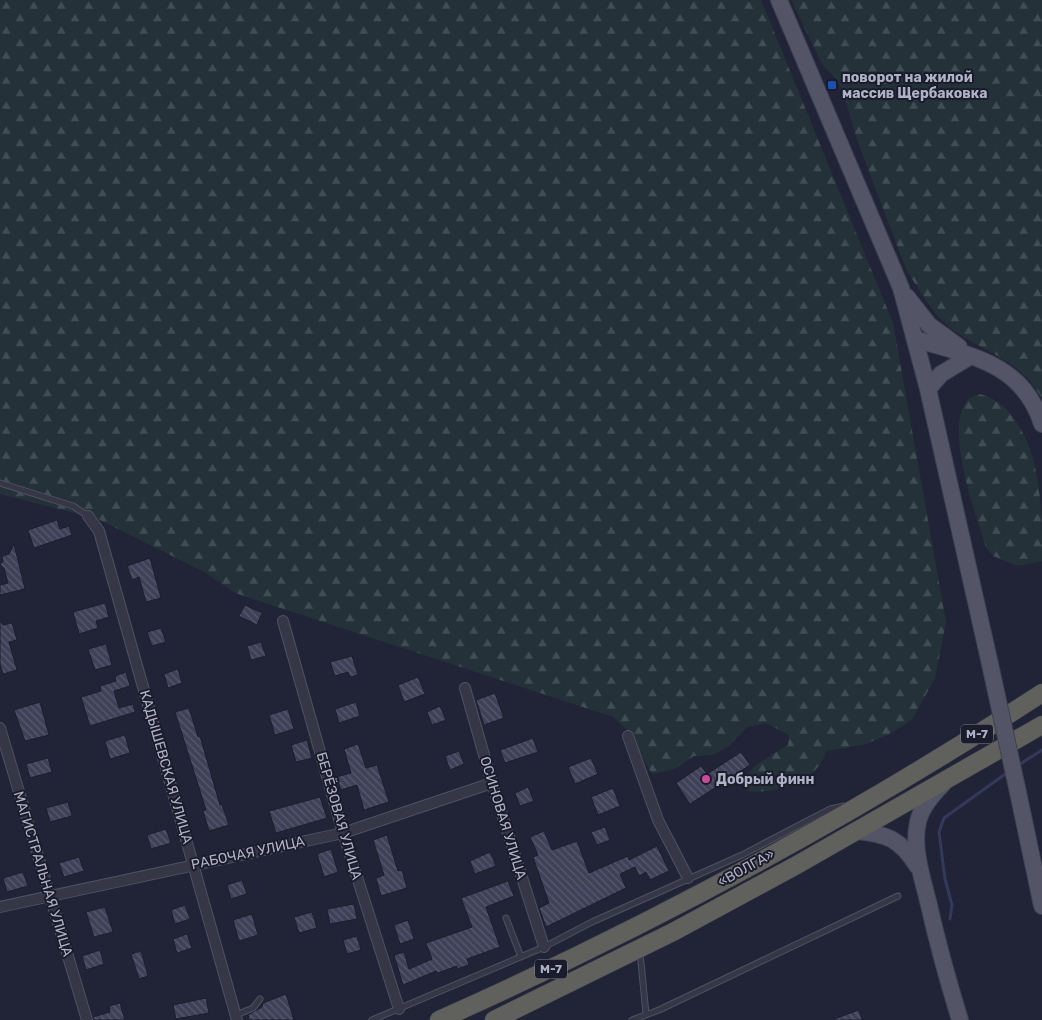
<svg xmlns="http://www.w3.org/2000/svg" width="1042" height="1020" viewBox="0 0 1042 1020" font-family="Rubik,sans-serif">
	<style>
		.forest { fill: url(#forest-firs) }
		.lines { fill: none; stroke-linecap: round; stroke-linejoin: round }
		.stream { stroke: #34395b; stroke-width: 3 }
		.building { fill: url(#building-back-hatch); stroke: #1c1e2e }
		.service-casing { stroke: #4f5162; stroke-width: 7 }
		.minor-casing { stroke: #4f5162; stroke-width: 12 }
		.primary-casing { stroke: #3e4051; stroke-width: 18 }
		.trunk-casing { stroke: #3c3e4f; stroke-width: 19 }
		.service { stroke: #353747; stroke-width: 5 }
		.minor { stroke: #353747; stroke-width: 10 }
		.primary { stroke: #535567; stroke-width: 16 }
		.trunk { stroke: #60605c; stroke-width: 18 }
		.primary-bridge-casing { stroke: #3e4051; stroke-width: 18; stroke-linecap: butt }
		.primary-bridge { stroke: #535567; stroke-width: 16 }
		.transit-dot { fill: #1a4fb4; stroke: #1a1c2c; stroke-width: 2 }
		.hotel-dot { fill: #d1479c; stroke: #1a1c2c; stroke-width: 2 }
		.labels { text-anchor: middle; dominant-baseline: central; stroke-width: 4; stroke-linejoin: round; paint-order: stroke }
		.shield { fill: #1a1c2c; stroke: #828496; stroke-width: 1 }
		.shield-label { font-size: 12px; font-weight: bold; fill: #afb1c4 }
		.poi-label { font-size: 14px; font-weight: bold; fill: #afb1c4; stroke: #1a1c2c; text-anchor: start }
		.street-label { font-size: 14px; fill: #afb1c4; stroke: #1a1c2c }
	</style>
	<defs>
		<pattern id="forest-firs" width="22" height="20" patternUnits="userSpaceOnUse" patternTransform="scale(1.25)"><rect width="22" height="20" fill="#243139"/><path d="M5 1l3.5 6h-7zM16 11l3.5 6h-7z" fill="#414c54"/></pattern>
		<pattern id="building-back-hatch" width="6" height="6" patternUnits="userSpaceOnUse" patternTransform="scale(1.25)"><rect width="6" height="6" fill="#3e4157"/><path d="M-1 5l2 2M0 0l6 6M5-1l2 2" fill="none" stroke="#575a6e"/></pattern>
	</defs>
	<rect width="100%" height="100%" fill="#212436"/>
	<path class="forest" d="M 0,0 L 761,0 L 893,323 L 946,622 L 935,678 L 912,720 L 888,735 L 863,745 L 826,751 C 818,782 777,794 748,791 L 742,782 C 752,764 771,756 788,745 L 789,735 L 766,723 L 747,727 L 729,746 L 713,755 L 694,756 L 674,769 L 652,774 L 628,731 L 613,717 L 235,593 L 204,572 L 98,519 L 0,494 Z
		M 791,0 L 1042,0 L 1042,399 C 1022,361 990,355 956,332 C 935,318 919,290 906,269 L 857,140 L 843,92 L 836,79 L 822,64 Z
		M 979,394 C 991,396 996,401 1005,408 C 1042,446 1042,507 1042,561 L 1018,566 L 993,556 L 986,547 C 976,516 943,426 968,400 C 970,397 976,396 979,394 Z"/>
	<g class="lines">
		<path class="stream" d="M 1017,766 L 1042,750
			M 950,919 L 952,905 L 945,879 L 939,832 L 944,818 L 1008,772"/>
	</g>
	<path class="building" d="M 57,520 L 60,529 L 69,526 L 72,535 L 34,548 L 28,530 Z
		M 14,544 L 25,589 L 0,595 L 0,585 L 8,583 L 4,568 L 0,565 L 3,561 L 2,556 L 9,554 Z
		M 150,558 L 161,598 L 146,602 L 139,577 L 132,580 L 127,566 Z
		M 105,603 L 109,617 L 96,621 L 98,628 L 79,634 L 73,612 Z
		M 245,605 L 262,613 L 257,625 L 239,616 Z
		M 0,621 L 3,625 L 12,623 L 17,640 L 9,642 L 17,670 L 3,674 L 0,664 Z
		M 161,628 L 166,642 L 152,646 L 147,632 Z
		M 261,642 L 266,656 L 251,660 L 247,646 Z
		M 106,644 L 112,665 L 95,670 L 88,649 Z
		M 352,656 L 358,675 L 350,677 L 348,672 L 335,676 L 330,662 Z
		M 178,669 L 182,683 L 168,688 L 164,674 Z
		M 126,672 L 130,686 L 114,691 L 119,708 L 133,704 L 135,712 L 90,726 L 81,697 L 101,691 L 100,686 L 116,681 L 115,676 Z
		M 418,677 L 425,694 L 404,702 L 398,685 Z
		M 495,693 L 504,718 L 484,725 L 476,700 Z
		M 40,702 L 49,735 L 25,741 L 14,710 Z
		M 356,702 L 360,716 L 339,723 L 335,709 Z
		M 440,706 L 446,720 L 432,725 L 427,712 Z
		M 189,708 L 198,737 L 200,736 L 220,805 L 222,805 L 229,825 L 209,831 L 203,811 L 206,810 L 175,712 Z
		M 288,709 L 294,729 L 275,735 L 269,715 Z
		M 125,735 L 130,753 L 110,759 L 105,741 Z
		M 533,738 L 538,752 L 505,763 L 500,750 Z
		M 307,740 L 312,758 L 296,762 L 291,745 Z
		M 358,744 L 366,768 L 377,765 L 389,802 L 364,810 L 357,785 L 341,790 L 336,777 L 351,773 L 344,749 Z
		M 459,751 L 464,764 L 450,770 L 445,756 Z
		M 741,752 L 750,765 L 690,804 L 676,783 L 701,766 L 707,774 Z
		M 48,758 L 52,772 L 30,778 L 26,764 Z
		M 591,758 L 598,774 L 575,784 L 568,767 Z
		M 528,787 L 534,801 L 520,806 L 515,793 Z
		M 613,788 L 620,806 L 598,815 L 591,797 Z
		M 320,797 L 327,818 L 276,833 L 269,811 Z
		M 68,802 L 72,816 L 50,822 L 46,808 Z
		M 605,827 L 610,840 L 597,845 L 591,832 Z
		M 166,829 L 171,843 L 151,849 L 147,835 Z
		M 544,831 L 552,850 L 577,841 L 589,873 L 628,856 L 629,860 L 657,846 L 669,871 L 650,880 L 646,872 L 639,876 L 635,867 L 620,874 L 626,888 L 546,927 L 539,908 L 549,903 L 533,857 L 538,855 L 530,837 Z
		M 387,835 L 398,871 L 402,870 L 407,888 L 381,896 L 376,878 L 384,875 L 373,840 Z
		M 331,849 L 338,872 L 324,877 L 317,854 Z
		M 490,852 L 496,866 L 475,874 L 470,861 Z
		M 79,857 L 84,871 L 64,877 L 59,863 Z
		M 23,872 L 28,886 L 7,892 L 3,878 Z
		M 242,880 L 247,894 L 231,899 L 227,885 Z
		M 508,881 L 514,896 L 486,907 L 500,947 L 467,959 L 469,965 L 457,969 L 457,966 L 438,973 L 436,971 L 403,985 L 394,955 L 404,952 L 409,969 L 432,959 L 426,943 L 472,927 L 461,898 Z
		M 354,904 L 357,919 L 330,924 L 327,909 Z
		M 185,905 L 190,919 L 175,924 L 171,910 Z
		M 105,907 L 113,932 L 94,937 L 86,912 Z
		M 312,912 L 317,928 L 299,933 L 294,917 Z
		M 252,914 L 258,935 L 239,941 L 233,920 Z
		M 408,920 L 414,939 L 400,944 L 394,925 Z
		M 187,934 L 192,948 L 177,953 L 173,939 Z
		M 357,936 L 361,950 L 347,954 L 343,940 Z
		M 100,950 L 104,964 L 86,970 L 82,956 Z
		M 141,951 L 148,976 L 139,979 L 131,954 Z
		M 286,994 L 294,1020 L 249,1020 L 248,1015 L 262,1007 L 263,1003 Z
		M 206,998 L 209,1013 L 176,1019 L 173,1005 Z
		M 120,1003 L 125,1020 L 94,1020 L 93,1017 L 110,1012 L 109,1006 Z
		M 859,1010 L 862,1020 L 834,1020 L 834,1019 Z"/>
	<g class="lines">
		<g class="service-casing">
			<path id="service" d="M 0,483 L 73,506 L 88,516
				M 506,918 L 521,957
				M 640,952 L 646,1014
				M 236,1015 L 253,1008 L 260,999
				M 372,1020 L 544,947 L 592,922 L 742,855 L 830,809 L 844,806
				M 632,1020 L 659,1010 L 898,896"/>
		</g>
		<g class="minor-casing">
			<path id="minor" d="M 88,516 L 99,531 L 237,1020
				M 283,621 L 343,833 L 399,1009
				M 465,688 L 492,783 L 544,947
				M 0,728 L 87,1020
				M 628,736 L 658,820 L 688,878
				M 0,907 L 343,833 L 492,783"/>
		</g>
		<g class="primary-casing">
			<path id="primary" d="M 779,0 L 901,288 L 928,389 L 990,664
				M 907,297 L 929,325 L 959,347
				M 915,339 C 970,356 1022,362 1042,424
				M 928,389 L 941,374 L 971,356
				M 943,784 C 933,794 921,807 918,822 C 912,847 922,877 928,901 C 937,941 948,981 960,1020
				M 1019,797 L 1042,906
				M 856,831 C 888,834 900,839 918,867"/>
		</g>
		<g class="trunk-casing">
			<path id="trunk" d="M 439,1020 C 648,927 850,818 1042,693
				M 494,1020 L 673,932 L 795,866 L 1042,725"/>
		</g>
		<use href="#service" class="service"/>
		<use href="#minor" class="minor"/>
		<use href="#primary" class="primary"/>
		<use href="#trunk" class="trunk"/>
		<g class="primary-bridge-casing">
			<path id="primary-bridge" d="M 990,664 L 1019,797"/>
		</g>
		<use href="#primary-bridge" class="primary-bridge"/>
	</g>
	<rect class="transit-dot" x="827" y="80" width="10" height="10" rx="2.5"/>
	<circle class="hotel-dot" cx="706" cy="779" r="5"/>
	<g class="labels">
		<g class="shield">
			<rect x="961" y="724.5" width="32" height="19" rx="4"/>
			<rect x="535" y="959.5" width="32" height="19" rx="4"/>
		</g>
		<g class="shield-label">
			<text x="977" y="734">М-7</text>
			<text x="551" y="969">М-7</text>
		</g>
		<g class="poi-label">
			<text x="842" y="77">поворот на жилой<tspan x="842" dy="16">массив Щербаковка</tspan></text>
			<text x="716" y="779">Добрый финн</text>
		</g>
		<g class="street-label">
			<text transform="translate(166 767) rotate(74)">КАДЫШЕВСКАЯ УЛИЦА</text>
			<text transform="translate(339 816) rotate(74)">БЕРЁЗОВАЯ УЛИЦА</text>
			<text transform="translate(503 818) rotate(73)">ОСИНОВАЯ УЛИЦА</text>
			<text transform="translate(248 853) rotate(-12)">РАБОЧАЯ УЛИЦА</text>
			<text transform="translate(746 868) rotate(-29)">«ВОЛГА»</text>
			<text transform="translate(43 874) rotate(73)">МАГИСТРАЛЬНАЯ УЛИЦА</text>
		</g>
	</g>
</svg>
